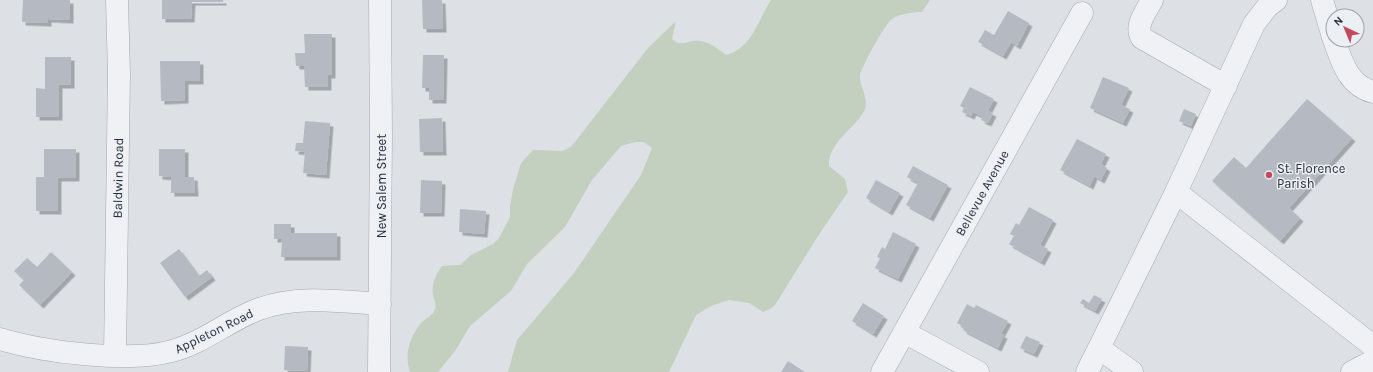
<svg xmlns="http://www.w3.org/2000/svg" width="1373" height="372" viewBox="0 0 1373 372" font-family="Karla,sans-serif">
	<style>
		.green { fill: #c3cfbf }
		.building { fill: #b5bac2; filter: url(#shadow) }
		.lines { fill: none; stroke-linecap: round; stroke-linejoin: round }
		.minor-casing { stroke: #a3a8af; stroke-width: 23 }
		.minor { stroke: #eff1f5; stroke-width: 22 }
		.poi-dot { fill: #c4495d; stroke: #eceff4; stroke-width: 1.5 }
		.labels { text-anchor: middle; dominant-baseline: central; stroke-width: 3; stroke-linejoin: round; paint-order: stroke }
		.poi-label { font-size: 13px; fill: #282f3b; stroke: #eceff4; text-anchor: start }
		.street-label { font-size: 13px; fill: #282f3b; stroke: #eceff4 }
	</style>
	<defs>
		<filter id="shadow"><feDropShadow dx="3.5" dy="3.5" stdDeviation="0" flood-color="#0004"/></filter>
	</defs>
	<rect width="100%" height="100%" fill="#dde1e6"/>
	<path class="green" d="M 771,0 L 930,0 L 922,12 C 913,12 899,14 892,19 C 885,24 862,66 860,75 C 859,87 870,99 864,111 C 854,130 828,142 829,166 L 845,179 L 848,192 L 818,236 L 775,305 L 770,309 L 763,312 L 749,303 L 729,300 L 711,306 L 696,315 L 669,372 L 508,372 L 517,340 L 574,273 L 641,175 L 652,148 L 644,142 L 635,142 L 621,146 L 592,180 L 565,227 L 527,264 L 511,291 L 470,326 L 455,351 L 438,372 L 410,372 C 404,354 410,337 421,323 C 425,319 433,315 435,310 C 437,305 434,300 433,295 C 431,284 436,274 442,266 L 460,265 L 471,255 L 493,244 L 499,238 L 510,217 L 510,206 L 513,189 L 521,163 L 533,150 L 562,151 L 571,147 L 648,48 L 676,21 L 672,39 C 682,49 690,38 701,41 C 711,43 718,49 726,55 C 752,48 758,20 771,0 Z"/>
	<path class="building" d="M 23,0 L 70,0 L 70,20 L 48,19 L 48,23 L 22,22 Z
		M 162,0 L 223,0 L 223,2 L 192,2 L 191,19 L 162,19 Z
		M 422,0 L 442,0 L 443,29 L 423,29 Z
		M 1008,11 L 1029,23 L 1017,46 L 1011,42 L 1003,56 L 978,42 L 985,30 L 994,35 Z
		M 304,34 L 332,34 L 332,75 L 328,75 L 328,87 L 305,87 L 304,66 L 296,66 L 295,53 L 305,53 Z
		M 423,55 L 444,55 L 443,100 L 429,100 L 429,88 L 422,88 Z
		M 45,57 L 71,57 L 71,85 L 59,85 L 59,117 L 36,117 L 36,88 L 45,89 Z
		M 160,61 L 200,61 L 200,81 L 185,81 L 185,100 L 161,101 Z
		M 1103,77 L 1129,88 L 1121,105 L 1130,109 L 1123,123 L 1090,108 Z
		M 970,87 L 994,99 L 988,111 L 993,113 L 988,123 L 981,120 L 983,117 L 973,112 L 971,116 L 962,112 L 964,108 L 960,106 Z
		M 1307,99 L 1352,138 L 1289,208 L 1300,218 L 1280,241 L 1212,181 L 1234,157 L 1246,168 Z
		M 1184,109 L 1196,114 L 1191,126 L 1179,121 Z
		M 442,118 L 443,152 L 420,152 L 419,119 Z
		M 305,121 L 330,123 L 326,175 L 303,173 L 305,152 L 295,151 L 296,143 L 303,143 Z
		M 1077,139 L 1106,154 L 1101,164 L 1107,168 L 1101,180 L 1094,176 L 1090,186 L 1060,170 Z
		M 44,149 L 76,149 L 76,178 L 58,178 L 58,211 L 36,211 L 36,177 L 44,177 Z
		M 159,149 L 185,149 L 185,177 L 194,177 L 195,193 L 171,193 L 171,177 L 159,176 Z
		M 913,166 L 948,185 L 930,218 L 906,205 L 918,183 L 907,177 Z
		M 421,180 L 442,181 L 441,213 L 420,213 Z
		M 876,180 L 900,193 L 889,212 L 866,198 Z
		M 1029,207 L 1053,220 L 1040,245 L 1048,249 L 1041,262 L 1009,244 L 1014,236 L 1010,234 L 1016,223 L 1019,225 Z
		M 460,209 L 486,211 L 484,234 L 459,232 Z
		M 274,224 L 291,224 L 291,233 L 337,233 L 337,257 L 281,257 L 282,239 L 274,239 Z
		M 893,232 L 916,244 L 898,279 L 875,268 L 880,258 L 877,257 L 882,247 L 885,249 Z
		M 179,249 L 199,276 L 207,270 L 212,277 L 185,297 L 160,263 Z
		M 51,252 L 72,272 L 40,305 L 19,285 L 24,280 L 14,271 L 27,258 L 37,267 Z
		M 1094,295 L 1102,299 L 1095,311 L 1080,303 L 1083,299 L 1089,303 Z
		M 863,303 L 884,316 L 873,334 L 852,321 Z
		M 967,304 L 974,308 L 976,305 L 1008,321 L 1001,334 L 1004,335 L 998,348 L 963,330 L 964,327 L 957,323 Z
		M 1026,336 L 1040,342 L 1034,354 L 1020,348 Z
		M 285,346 L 308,347 L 307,371 L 284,370 Z
		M 788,361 L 805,372 L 781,372 Z"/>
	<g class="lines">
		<g class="minor-casing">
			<path id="minor" d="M 1152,0 C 1146,12 1134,26 1142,38 L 1226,86
				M 1322,0 L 1333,37
				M 1334,40 C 1342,62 1348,85 1373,92
				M 1176,192 L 1373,346
				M 904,332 L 978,372
				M 0,339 C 43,352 128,363 172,351 C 203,343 229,320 259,309 C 297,295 340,301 380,304
				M 115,355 L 119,74 L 117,0
				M 379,372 L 381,134 L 380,0
				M 882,372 L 1082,13
				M 1087,372 L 1099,348
				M 1132,372 L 1099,348 L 1176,192 L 1254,24 L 1268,6 L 1276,0
				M 1352,372 L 1373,361"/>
		</g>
		<use href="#minor" class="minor"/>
	</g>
	<circle class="poi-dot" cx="1269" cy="175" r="4"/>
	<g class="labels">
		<g class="poi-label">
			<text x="1277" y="168">St. Florence<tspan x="1277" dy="15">Parish</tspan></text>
		</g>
		<g class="street-label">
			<text transform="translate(118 178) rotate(-89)">Baldwin Road</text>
			<text transform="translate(381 186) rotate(-90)">New Salem Street</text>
			<text transform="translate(982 193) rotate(-61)">Bellevue Avenue</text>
			<text transform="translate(214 331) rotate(-26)">Appleton Road</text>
		</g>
	</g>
	<g transform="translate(1345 28) rotate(316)"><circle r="19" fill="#eceff4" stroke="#9ea2aa"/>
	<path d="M0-3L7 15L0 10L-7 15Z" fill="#c4495d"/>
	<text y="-6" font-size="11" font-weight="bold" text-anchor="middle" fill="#282f3b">N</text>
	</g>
</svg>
